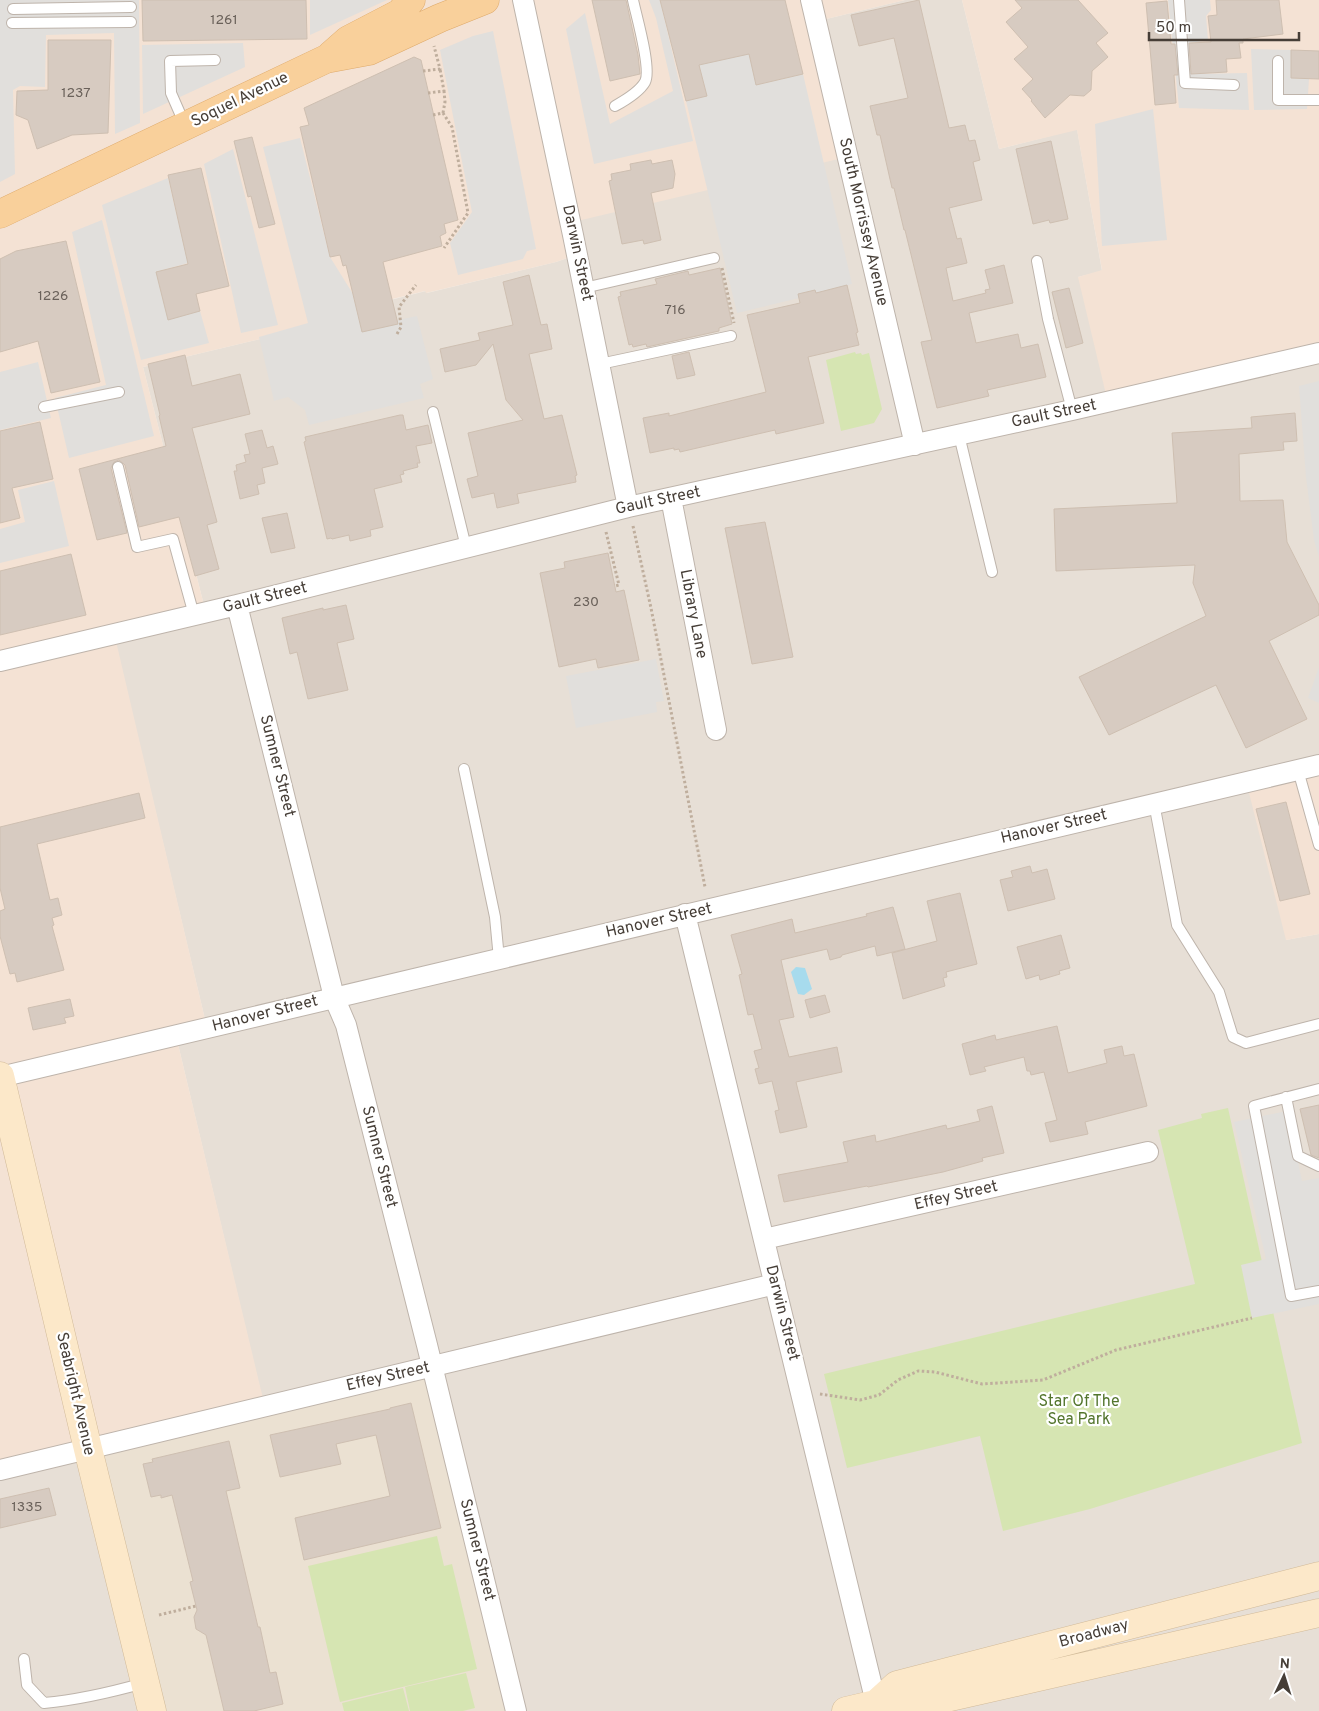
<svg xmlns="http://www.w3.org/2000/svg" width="1319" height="1711" viewBox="0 0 1319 1711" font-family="Overpass,sans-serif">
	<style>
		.residential { fill: #e7dfd6 }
		.commercial { fill: #f4e2d4 }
		.education { fill: #ebe1d2 }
		.green { fill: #d6e5b2 }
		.parking { fill: #e1dfdc }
		.water { fill: #a7dbed }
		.building { fill: #d7cbc1; stroke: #cebfb1 }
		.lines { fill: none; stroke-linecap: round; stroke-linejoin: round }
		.service-casing { stroke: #beb4ab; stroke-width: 12 }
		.minor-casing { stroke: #beb4ab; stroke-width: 22 }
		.secondary-casing { stroke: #d1ba99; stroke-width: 29 }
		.primary-casing { stroke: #deaa6b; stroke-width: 29 }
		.path { stroke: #bfae9d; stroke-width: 3; stroke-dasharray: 2.5 2.5; stroke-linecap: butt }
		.service { stroke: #fff; stroke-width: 10 }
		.minor { stroke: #fff; stroke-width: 20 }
		.secondary { stroke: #fce8c9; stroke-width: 28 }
		.primary { stroke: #f9d09b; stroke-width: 28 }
		.labels { text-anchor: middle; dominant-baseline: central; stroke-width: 4.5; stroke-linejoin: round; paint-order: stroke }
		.number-label { font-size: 14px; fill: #6a615a }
		.street-label { font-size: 16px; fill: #463e37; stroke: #fff }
		.park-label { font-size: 16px; fill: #53752d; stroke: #fff }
	</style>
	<rect width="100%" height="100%" fill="#f3eee8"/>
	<path class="residential" d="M 905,0 L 962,0 L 999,149 L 1077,129 L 1102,271 L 1078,277 L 1319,356 L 1319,768 L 1286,940 L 1319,934 L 1319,1711 L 516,1711 L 266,1411 L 260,1389 L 177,1040 L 208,1032 L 114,637 L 206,613 L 143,367 L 310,327 L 335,314 L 426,291 L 427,293 L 556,262 L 579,254 L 573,222 L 818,21 Z
		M 92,1452 L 154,1711 L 0,1711 L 0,1474 Z"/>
	<path class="commercial" d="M 0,0 L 905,0 L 818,21 L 851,156 L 573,222 L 579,254 L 556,262 L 426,293 L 425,291 L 335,313 L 311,327 L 143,367 L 206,613 L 115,637 L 208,1032 L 177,1040 L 266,1411 L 0,1474 Z
		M 962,0 L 1319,0 L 1319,356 L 1109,407 L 1078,277 L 1102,270 L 1077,130 L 999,149 Z
		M 1319,768 L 1319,934 L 1286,940 L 1247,785 Z"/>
	<path class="education" d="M 435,1371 L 516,1711 L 154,1711 L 92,1452 Z"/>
	<path class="green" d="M 855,352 L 856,354 L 861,353 L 862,355 L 869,353 L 882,409 L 874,423 L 841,431 L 826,360 Z
		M 1228,1108 L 1302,1443 L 1090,1509 L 1003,1531 L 980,1436 L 847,1468 L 824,1374 L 1195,1284 L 1158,1130 L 1202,1118 L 1201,1114 Z
		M 437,1536 L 444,1566 L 452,1564 L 477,1669 L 340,1702 L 308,1566 Z
		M 466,1673 L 475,1708 L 463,1711 L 410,1711 L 405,1687 Z
		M 403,1688 L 409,1711 L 344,1711 L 342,1703 Z"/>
	<path class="parking" d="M 0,0 L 139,0 L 140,123 L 115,134 L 114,33 L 46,35 L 45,87 L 20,86 L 13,90 L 15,174 L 0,182 Z
		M 310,0 L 387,0 L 310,35 Z
		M 649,0 L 660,0 L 693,141 L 594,164 L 566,29 L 585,13 L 610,124 L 673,91 L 656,18 Z
		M 1151,0 L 1210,0 L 1211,10 L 1206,16 L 1208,40 L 1190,43 L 1192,74 L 1247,73 L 1249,110 L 1179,108 L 1168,0 Z
		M 493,31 L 536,249 L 527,251 L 523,259 L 458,275 L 450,243 L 472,212 L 440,50 L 473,36 Z
		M 693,40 L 749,54 L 757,85 L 803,74 L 852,284 L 816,293 L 815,290 L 799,298 L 737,313 L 686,101 L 707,96 Z
		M 243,43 L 245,67 L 143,114 L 142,45 Z
		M 1251,49 L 1291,50 L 1291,78 L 1309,79 L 1307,109 L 1254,110 Z
		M 1153,109 L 1167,240 L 1102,246 L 1095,124 Z
		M 300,138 L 330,257 L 353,294 L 362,332 L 398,324 L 398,320 L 417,316 L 433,379 L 420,384 L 424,398 L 309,425 L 305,410 L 288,397 L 274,401 L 259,337 L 308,323 L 263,147 Z
		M 233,149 L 278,325 L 241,333 L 204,164 Z
		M 168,178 L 188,263 L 156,272 L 168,319 L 200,311 L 209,343 L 141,360 L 102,205 Z
		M 102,220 L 154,436 L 69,458 L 55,398 L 106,385 L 72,232 Z
		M 38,362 L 51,418 L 0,430 L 0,372 Z
		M 1319,381 L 1319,557 L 1314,540 L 1306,477 L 1299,386 Z
		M 54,481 L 69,546 L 0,563 L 0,529 L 25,522 L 18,490 Z
		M 656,659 L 664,701 L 656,702 L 657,712 L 576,728 L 566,676 Z
		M 1319,667 L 1319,703 L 1308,698 Z
		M 1287,1111 L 1302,1181 L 1319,1178 L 1319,1304 L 1252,1318 L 1241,1265 L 1266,1259 L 1234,1122 Z"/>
	<path class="water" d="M 796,967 L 805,968 L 812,989 L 804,995 L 798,994 L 791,972 Z"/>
	<path class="building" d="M 142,0 L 306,0 L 307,39 L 143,41 Z
		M 592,0 L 626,0 L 638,55 L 640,74 L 610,81 Z
		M 660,0 L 785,0 L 803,74 L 756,85 L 749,54 L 699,65 L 707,96 L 686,101 Z
		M 919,0 L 949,128 L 965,125 L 969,141 L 975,140 L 980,160 L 973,162 L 982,200 L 949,208 L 957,239 L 961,238 L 967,263 L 946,268 L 953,301 L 986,293 L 985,290 L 990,289 L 985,270 L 1004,265 L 1013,303 L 969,313 L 976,343 L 1018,334 L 1021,348 L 1038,344 L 1046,377 L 987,390 L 989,396 L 937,408 L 921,342 L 932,340 L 905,230 L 904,230 L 894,188 L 892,188 L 880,135 L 877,135 L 870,106 L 908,98 L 894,38 L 859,46 L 851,15 Z
		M 1015,0 L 1078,0 L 1108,33 L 1096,43 L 1108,57 L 1092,71 L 1091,90 L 1084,96 L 1070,95 L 1045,118 L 1031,101 L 1032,100 L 1022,89 L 1033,79 L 1014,59 L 1028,47 L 1006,22 L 1022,8 Z
		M 1216,0 L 1279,0 L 1283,34 L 1243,39 L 1243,43 L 1239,43 L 1241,58 L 1226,59 L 1227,72 L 1191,74 L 1189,43 L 1211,42 L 1208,16 L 1217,15 Z
		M 1167,1 L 1171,44 L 1175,44 L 1178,75 L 1174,75 L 1176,103 L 1155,105 L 1146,3 Z
		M 48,40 L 111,40 L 108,133 L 72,135 L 37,149 L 28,120 L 16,115 L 17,91 L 48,90 Z
		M 1291,50 L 1319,51 L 1319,79 L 1291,78 Z
		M 414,57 L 421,60 L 458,220 L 444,224 L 446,233 L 440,236 L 442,246 L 383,262 L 398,324 L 362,332 L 346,265 L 343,266 L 340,255 L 330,257 L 300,127 L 309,125 L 304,108 Z
		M 252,137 L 275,224 L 259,228 L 251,196 L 248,197 L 234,141 Z
		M 1051,141 L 1068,219 L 1050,223 L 1049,220 L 1033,224 L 1016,149 Z
		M 651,160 L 652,164 L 672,160 L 675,174 L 673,188 L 651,193 L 661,240 L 644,244 L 643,240 L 622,244 L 609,181 L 612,180 L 611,174 L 631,170 L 630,164 Z
		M 201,168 L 229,286 L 196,294 L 200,311 L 168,320 L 156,272 L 188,264 L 168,175 Z
		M 66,241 L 100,382 L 51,393 L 38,341 L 0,352 L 0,259 L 16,251 Z
		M 720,268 L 732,324 L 719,328 L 719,331 L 647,347 L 646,344 L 633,347 L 632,344 L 629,345 L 618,297 L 621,296 L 620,292 L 657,284 L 655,279 L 659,278 L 688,271 L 689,275 Z
		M 529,275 L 541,325 L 547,324 L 552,349 L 529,354 L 544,419 L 562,415 L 577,475 L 575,476 L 576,482 L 517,494 L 519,503 L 497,508 L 494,493 L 472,498 L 467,479 L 478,476 L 468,433 L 523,420 L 506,400 L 493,344 L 476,365 L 445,372 L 440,349 L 480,340 L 478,333 L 513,325 L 503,282 Z
		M 847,285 L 858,332 L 856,333 L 859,345 L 808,357 L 824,423 L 776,434 L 775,430 L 680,452 L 679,449 L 674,450 L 674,448 L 650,453 L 643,418 L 669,413 L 669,416 L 766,392 L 747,315 L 800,303 L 798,294 L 815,290 L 816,293 Z
		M 1069,288 L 1083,343 L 1066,348 L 1052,292 Z
		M 689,352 L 695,375 L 677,379 L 672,356 Z
		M 185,355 L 192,386 L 240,374 L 250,414 L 192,428 L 217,522 L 207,525 L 219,569 L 195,576 L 179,517 L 139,527 L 125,465 L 119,460 L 114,462 L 111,468 L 127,533 L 97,540 L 79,469 L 166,446 L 159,416 L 160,415 L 148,364 Z
		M 1295,413 L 1297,441 L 1283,442 L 1284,450 L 1239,454 L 1240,501 L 1283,500 L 1287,542 L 1319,605 L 1319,615 L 1269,641 L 1307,719 L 1246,748 L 1216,685 L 1109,735 L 1079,677 L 1206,616 L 1193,583 L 1195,565 L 1056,571 L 1054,509 L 1177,503 L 1172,433 L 1252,428 L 1251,417 Z
		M 400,415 L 403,415 L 406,430 L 428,425 L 432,443 L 416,446 L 420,463 L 417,463 L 418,467 L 403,471 L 404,474 L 400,475 L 402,482 L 374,489 L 383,527 L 370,530 L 371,536 L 350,541 L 349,535 L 332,539 L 331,538 L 327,539 L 304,442 L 306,441 L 305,437 Z
		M 40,422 L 53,479 L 12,488 L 20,518 L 0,523 L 0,431 Z
		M 262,430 L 267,448 L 273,446 L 278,464 L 262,468 L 265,483 L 257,485 L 259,494 L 240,499 L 234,471 L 237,471 L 236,465 L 246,462 L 244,455 L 250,454 L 245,434 Z
		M 287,513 L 295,548 L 271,553 L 262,518 Z
		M 765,522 L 793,657 L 752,664 L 725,528 Z
		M 608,553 L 616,592 L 624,590 L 639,660 L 598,668 L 596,659 L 559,667 L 540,573 L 565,568 L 564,562 Z
		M 71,554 L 86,615 L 0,635 L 0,571 Z
		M 346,605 L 354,639 L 337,643 L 348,690 L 308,699 L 297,652 L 290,654 L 282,618 L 323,608 L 323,610 Z
		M 139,793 L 145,818 L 37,844 L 50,900 L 58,898 L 62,915 L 52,918 L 54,925 L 52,926 L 64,970 L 17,982 L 15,973 L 10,974 L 0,936 L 0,911 L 5,909 L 0,888 L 0,827 Z
		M 1286,802 L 1310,894 L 1280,901 L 1256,809 Z
		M 1030,866 L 1032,873 L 1047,869 L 1055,899 L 1008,911 L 1000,880 L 1013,877 L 1011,871 Z
		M 960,893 L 977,964 L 946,972 L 947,977 L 943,978 L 945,986 L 903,999 L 892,953 L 937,941 L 927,901 Z
		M 893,907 L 905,949 L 877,956 L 875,946 L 842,955 L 841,957 L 830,960 L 827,949 L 781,960 L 794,1017 L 779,1020 L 789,1057 L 837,1047 L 842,1072 L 796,1082 L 807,1127 L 780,1133 L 775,1111 L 779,1110 L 772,1081 L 759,1084 L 755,1069 L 759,1068 L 754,1051 L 762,1049 L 753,1014 L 748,1015 L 739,975 L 742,974 L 731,935 L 792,919 L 795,933 L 867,916 L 866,914 Z
		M 1061,935 L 1070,968 L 1059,971 L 1060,974 L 1040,980 L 1039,975 L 1026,979 L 1017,947 Z
		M 825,995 L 830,1012 L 810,1018 L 805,1000 Z
		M 70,999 L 74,1016 L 64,1018 L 66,1023 L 33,1030 L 28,1008 Z
		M 1057,1026 L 1068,1073 L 1107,1063 L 1104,1050 L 1122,1046 L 1124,1056 L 1134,1054 L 1147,1106 L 1085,1122 L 1088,1134 L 1050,1142 L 1045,1123 L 1057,1120 L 1044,1072 L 1031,1075 L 1030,1071 L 1027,1071 L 1024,1057 L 984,1067 L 986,1071 L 970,1075 L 962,1044 L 995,1035 L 996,1040 Z
		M 1319,1105 L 1319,1158 L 1311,1155 L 1300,1109 Z
		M 992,1106 L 1004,1153 L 982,1158 L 983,1161 L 943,1172 L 868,1187 L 867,1186 L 784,1202 L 778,1175 L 848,1162 L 843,1142 L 875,1135 L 876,1142 L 946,1125 L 947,1129 L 980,1121 L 977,1110 Z
		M 411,1403 L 441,1528 L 304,1560 L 295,1518 L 390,1496 L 376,1435 L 336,1444 L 341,1464 L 280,1477 L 270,1435 L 390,1409 L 390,1408 Z
		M 229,1441 L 240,1488 L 226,1491 L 258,1627 L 260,1627 L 270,1673 L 276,1672 L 283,1704 L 254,1711 L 224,1711 L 206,1635 L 196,1629 L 194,1617 L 197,1610 L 190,1582 L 193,1581 L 172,1495 L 161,1498 L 161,1495 L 151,1497 L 143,1464 L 153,1462 L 152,1459 Z
		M 49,1488 L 56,1515 L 0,1528 L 0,1499 Z"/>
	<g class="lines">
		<g class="service-casing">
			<path id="service" d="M 1179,0 L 1185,83 L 1234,85
				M 13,9 L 131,7
				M 12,23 L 131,22
				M 1278,61 L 1278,100 L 1319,100
				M 615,106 C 624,101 640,91 645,82 C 652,69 636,15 633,0
				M 185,125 L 171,93 L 170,61 L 215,60
				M 1037,261 L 1048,319 L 1072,410
				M 584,288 L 714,258
				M 600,364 L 731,336
				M 44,407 L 119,392
				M 433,412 L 466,547
				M 959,435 L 992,572
				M 118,467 L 137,547 L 173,539 L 194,615
				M 464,769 L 495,917 L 499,959
				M 1298,770 L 1319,845
				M 1154,803 L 1177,925 L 1219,992 L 1233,1037 L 1246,1043 L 1319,1024
				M 1319,1089 L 1254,1106 L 1291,1296 L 1319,1291
				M 1286,1097 L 1298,1156 L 1319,1166
				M 24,1659 L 27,1685 L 44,1703 C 78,1700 112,1692 144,1683"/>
		</g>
		<g class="minor-casing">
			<path id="minor" d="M 523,0 L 573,235 L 628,507
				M 811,0 L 915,445
				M 671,498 L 716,730
				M 237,605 L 334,997 L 346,1025 L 427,1345 L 516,1711
				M 0,661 L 237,605 L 628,507 L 1072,410 L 1319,353
				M 685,914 L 878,1711
				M 0,1077 L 1319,765
				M 764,1239 L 1148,1152
				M 0,1470 L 775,1284"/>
		</g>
		<g class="secondary-casing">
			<path id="secondary" d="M 0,1076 L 88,1449 L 152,1711
				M 876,1704 L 897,1685 L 1319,1576
				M 846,1711 L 876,1704 L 902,1708 L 1319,1613"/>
		</g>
		<g class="primary-casing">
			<path id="primary" d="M 331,55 L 348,40 L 400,13 L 411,0
				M 0,214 L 326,59 L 369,51 L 440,18 L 485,0"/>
		</g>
		<path class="path" d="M 423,71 L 440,69 L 434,46
			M 428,93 L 444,91 L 440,69
			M 443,113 L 445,102 L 444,91
			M 433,115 L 443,113 L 452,127 L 468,213 L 444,248
			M 722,268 L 734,323
			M 397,334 L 401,327 L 399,307 L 416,285
			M 633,526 L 651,608 L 705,887
			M 606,532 L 619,585 L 615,586
			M 820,1394 L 860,1400 L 879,1395 L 898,1380 L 918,1371 L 935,1372 L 982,1384 L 1043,1380 L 1116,1350 L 1252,1318
			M 159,1615 L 196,1606"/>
		<use href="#service" class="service"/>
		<use href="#minor" class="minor"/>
		<use href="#secondary" class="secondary"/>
		<use href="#primary" class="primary"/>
	</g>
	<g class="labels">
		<g class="number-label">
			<text x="224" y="20">1261</text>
			<text x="76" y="93">1237</text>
			<text x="53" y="296">1226</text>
			<text x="675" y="310">716</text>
			<text x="586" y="602">230</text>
			<text x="27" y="1507">1335</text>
		</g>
		<g class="street-label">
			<text transform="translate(240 100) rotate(-26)">Soquel Avenue</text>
			<text transform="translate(863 222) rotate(77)">South Morrissey Avenue</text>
			<text transform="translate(577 253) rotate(78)">Darwin Street</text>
			<text transform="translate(1054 414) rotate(-12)">Gault Street</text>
			<text transform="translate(658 501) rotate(-12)">Gault Street</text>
			<text transform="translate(265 598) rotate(-14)">Gault Street</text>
			<text transform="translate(693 614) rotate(79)">Library Lane</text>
			<text transform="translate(277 766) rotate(76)">Sumner Street</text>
			<text transform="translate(1054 827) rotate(-13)">Hanover Street</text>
			<text transform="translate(659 921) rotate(-13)">Hanover Street</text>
			<text transform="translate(265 1014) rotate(-14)">Hanover Street</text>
			<text transform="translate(379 1157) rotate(76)">Sumner Street</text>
			<text transform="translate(956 1196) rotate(-13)">Effey Street</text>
			<text transform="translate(782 1313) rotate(76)">Darwin Street</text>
			<text transform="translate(388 1377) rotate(-13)">Effey Street</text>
			<text transform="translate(75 1394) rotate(77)">Seabright Avenue</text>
			<text transform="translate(477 1550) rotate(76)">Sumner Street</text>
			<text transform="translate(1094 1634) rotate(-15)">Broadway</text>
		</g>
		<g class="park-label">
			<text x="1079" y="1402">Star Of The<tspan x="1079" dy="18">Sea Park</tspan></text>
		</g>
	</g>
	<g transform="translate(1284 1676) rotate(4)" stroke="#ffffff" stroke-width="4" paint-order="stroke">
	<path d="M0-4L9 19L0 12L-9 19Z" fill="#463e37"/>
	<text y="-8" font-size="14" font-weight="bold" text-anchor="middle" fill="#463e37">N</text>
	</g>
	<path d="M1149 32v8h150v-8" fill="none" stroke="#463e37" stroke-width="2.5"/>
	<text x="1156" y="32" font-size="15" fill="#463e37" stroke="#ffffff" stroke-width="4" paint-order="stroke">50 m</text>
</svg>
